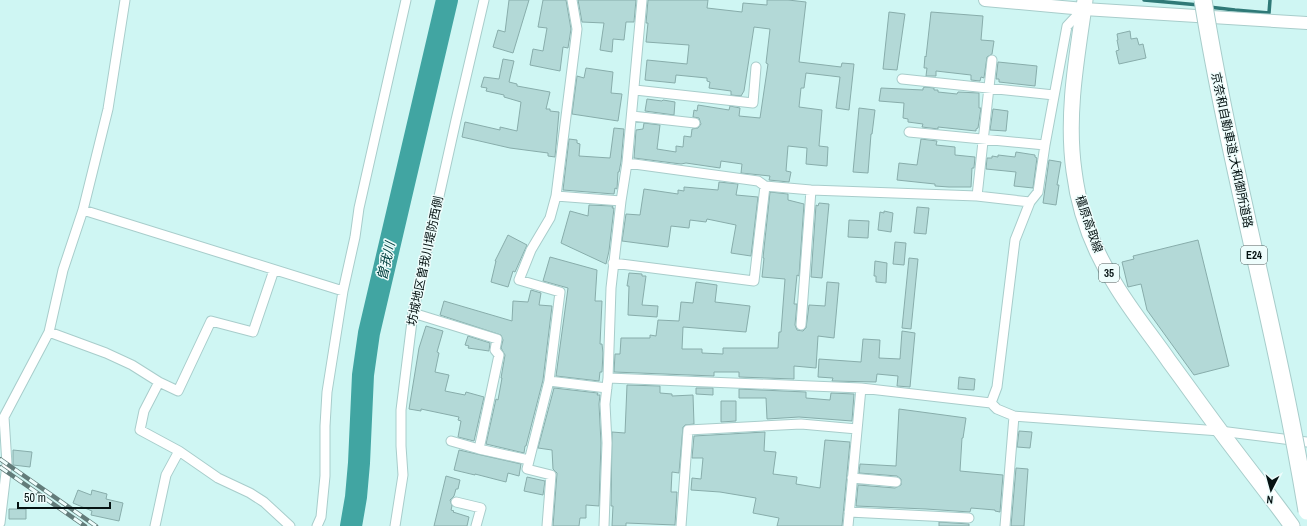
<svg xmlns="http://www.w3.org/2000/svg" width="1307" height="526" viewBox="0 0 1307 526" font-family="'Archivo Narrow','Noto Sans JP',sans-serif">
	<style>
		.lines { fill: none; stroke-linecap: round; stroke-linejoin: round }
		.stream { stroke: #2f7977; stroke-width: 3.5 }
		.river { stroke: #41a5a2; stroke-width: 22 }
		.building { fill: #b3d9d7; stroke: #88adab }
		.minor-casing { stroke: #a8cdcb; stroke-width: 11 }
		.tertiary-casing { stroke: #a8cdcb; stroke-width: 14 }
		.primary-casing { stroke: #a8cdcb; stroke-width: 17 }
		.minor { stroke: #fff; stroke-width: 9 }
		.tertiary { stroke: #fff; stroke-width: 12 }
		.primary { stroke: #fff; stroke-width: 15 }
		.rail-casing { stroke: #637c7a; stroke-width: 4.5 }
		.rail { stroke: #eefdfc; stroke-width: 3; stroke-dasharray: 9; stroke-linecap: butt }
		.motorway-bridge-casing { stroke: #a8cdcb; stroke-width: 19; stroke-linecap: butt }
		.motorway-bridge { stroke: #fff; stroke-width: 17 }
		.labels { text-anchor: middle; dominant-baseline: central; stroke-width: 3; stroke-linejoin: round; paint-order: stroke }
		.shield { fill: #eefdfc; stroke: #4b5858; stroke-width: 1 }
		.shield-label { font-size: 11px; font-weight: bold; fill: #051212 }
		.street-label { font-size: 12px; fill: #051212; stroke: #eefdfc }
		.water-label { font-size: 13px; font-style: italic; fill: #003f3e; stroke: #eefdfc }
	</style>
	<rect width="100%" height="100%" fill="#cff6f3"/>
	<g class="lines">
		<path class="stream" d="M 1144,0 L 1199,5
			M 1209,7 L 1235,10 L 1269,13 L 1270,0"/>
		<path class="river" d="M 351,526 L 356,497 L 359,463 L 363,375 L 369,333 L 447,0"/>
	</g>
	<path class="building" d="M 509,0 L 529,0 L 513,53 L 493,47 L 498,30 L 505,32 Z
		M 543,0 L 566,0 L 571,29 L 568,48 L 563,47 L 560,71 L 530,65 L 533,49 L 543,51 L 547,28 L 538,27 Z
		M 578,0 L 636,0 L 634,22 L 626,22 L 624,40 L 613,39 L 612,52 L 600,50 L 604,23 L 582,22 Z
		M 648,0 L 708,0 L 707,8 L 742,12 L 743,3 L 767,5 L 767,0 L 788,0 L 806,2 L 799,62 L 841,67 L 842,63 L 854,64 L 849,110 L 836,108 L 840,77 L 806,73 L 804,88 L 801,88 L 799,107 L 822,110 L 819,146 L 828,147 L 827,166 L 806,164 L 807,148 L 788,146 L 786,171 L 791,172 L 789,182 L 769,180 L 770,176 L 741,173 L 742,164 L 721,161 L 720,168 L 686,163 L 681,164 L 634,158 L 636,130 L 643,129 L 644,123 L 660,125 L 657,149 L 676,152 L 676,146 L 683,147 L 684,136 L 691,137 L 692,129 L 698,128 L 701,124 L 699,118 L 693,117 L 694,110 L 697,111 L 698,105 L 729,110 L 730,106 L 740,108 L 739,116 L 760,118 L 768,64 L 766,63 L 770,29 L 754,27 L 744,91 L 741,96 L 731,95 L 731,91 L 709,88 L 710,82 L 707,81 L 707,78 L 676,75 L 675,83 L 645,80 L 647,60 L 687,64 L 689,45 L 646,42 L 648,23 L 646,23 Z
		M 889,12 L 905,14 L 897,70 L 883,69 Z
		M 931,12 L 983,16 L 981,40 L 994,41 L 992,54 L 987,57 L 984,78 L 981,77 L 980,81 L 971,80 L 971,75 L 936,71 L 936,76 L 926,76 L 927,68 L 924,68 L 925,56 L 926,57 Z
		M 1130,31 L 1131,39 L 1137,38 L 1139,45 L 1143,44 L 1146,58 L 1119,64 L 1116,51 L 1119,50 L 1117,40 L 1118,40 L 1117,34 Z
		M 503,59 L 514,61 L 509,82 L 517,84 L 517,86 L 550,92 L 546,109 L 550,109 L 550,111 L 559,112 L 555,157 L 548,156 L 548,153 L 510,148 L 462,137 L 465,122 L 500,130 L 500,127 L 517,131 L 521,102 L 504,97 L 504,95 L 486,91 L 487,88 L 481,87 L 484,77 L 499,79 Z
		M 998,62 L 1037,66 L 1035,86 L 999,82 L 999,79 L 996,79 Z
		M 586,68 L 613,72 L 611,93 L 622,94 L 618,121 L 572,114 L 577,76 L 584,78 Z
		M 925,87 L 934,88 L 934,90 L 938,90 L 938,92 L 957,94 L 958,92 L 979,93 L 979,108 L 981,108 L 978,128 L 976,129 L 976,131 L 938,127 L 938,129 L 922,127 L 923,124 L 908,122 L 908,119 L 903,118 L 904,103 L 879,101 L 881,88 L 923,90 L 923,88 Z
		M 647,99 L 662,101 L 663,100 L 675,102 L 674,115 L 645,111 Z
		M 859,108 L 875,110 L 872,134 L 871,134 L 868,173 L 853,172 Z
		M 993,109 L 1008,111 L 1006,131 L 990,130 Z
		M 614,128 L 624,129 L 621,162 L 619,172 L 618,172 L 617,189 L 615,188 L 614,194 L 563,190 L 569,139 L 577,140 L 577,143 L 580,144 L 579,156 L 610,158 Z
		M 921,139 L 937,141 L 936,145 L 955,147 L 955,155 L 975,157 L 974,168 L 972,168 L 971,187 L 949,187 L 935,186 L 935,184 L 897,180 L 899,163 L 917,165 Z
		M 1016,152 L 1035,155 L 1035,157 L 1037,158 L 1033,188 L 1014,186 L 1016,172 L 986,169 L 987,158 L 992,158 L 992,156 L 998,157 L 998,155 L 1015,157 Z
		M 1049,160 L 1061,162 L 1057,185 L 1059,185 L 1056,205 L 1043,203 Z
		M 719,182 L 738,184 L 736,195 L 758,197 L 751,256 L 731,253 L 736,225 L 707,219 L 706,222 L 690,220 L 689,228 L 671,226 L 668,247 L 622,241 L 626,214 L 640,215 L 644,189 L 678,194 L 678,190 L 684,191 L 684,187 L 718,190 Z
		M 770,192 L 788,194 L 788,200 L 804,204 L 799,276 L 797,275 L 794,304 L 797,304 L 795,325 L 797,330 L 803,331 L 806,328 L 809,305 L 825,306 L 827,282 L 839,283 L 834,338 L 818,336 L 816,368 L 794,366 L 794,379 L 739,377 L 739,372 L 714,372 L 714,376 L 614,372 L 615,354 L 620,354 L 621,338 L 650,338 L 650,335 L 656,336 L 658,320 L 679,321 L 681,302 L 693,303 L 696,282 L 717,285 L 715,302 L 750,306 L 746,332 L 683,327 L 682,349 L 702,349 L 702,353 L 723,354 L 723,348 L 778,348 L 779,332 L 781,332 L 785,279 L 762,277 L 764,258 L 763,258 Z
		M 819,203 L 829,204 L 822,278 L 811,277 L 816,205 L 818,206 Z
		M 589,205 L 613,206 L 612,208 L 614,208 L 609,251 L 606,264 L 561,243 L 570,211 L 588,216 Z
		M 917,207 L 929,208 L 926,234 L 914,233 Z
		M 884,211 L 893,213 L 891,232 L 878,230 L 880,212 L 884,213 Z
		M 849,220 L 869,221 L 868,238 L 848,237 Z
		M 508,235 L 527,245 L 515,272 L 513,271 L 508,287 L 491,282 L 496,261 L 495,261 Z
		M 1198,240 L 1229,366 L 1194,375 L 1147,310 L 1141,284 L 1128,287 L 1122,262 L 1134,259 L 1133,256 Z
		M 895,242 L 906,243 L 904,265 L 893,264 Z
		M 550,257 L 597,270 L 595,301 L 602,301 L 600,344 L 602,344 L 603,353 L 602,372 L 600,372 L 599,381 L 556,376 L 568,288 L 543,281 Z
		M 909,258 L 918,259 L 911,329 L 902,328 Z
		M 875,261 L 887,263 L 886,283 L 876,282 L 876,276 L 874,276 Z
		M 629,273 L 642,274 L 642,276 L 646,276 L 642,305 L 658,306 L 657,317 L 628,315 L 629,286 L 627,286 Z
		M 531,290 L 541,293 L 539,305 L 552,306 L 543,380 L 526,446 L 525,446 L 524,453 L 486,444 L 496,399 L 498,400 L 502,378 L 501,378 L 505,355 L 501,348 L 503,340 L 501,335 L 440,315 L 444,301 L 512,321 L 513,301 L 528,302 Z
		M 426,326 L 443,331 L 437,352 L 439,353 L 435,372 L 449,375 L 445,391 L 465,395 L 466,392 L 484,397 L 474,441 L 458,437 L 461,421 L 458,420 L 459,417 L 421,409 L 421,411 L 409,409 L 419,348 Z
		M 902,331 L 915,333 L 910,387 L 897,386 L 898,376 L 877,374 L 876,382 L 832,381 L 833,378 L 818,377 L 819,359 L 861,362 L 863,339 L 880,340 L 879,358 L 900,359 Z
		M 468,336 L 490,343 L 489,351 L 468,348 L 469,346 L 465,345 Z
		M 959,377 L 975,379 L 974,390 L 958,389 Z
		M 627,385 L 660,386 L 660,393 L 672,394 L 672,396 L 693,395 L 694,424 L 685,425 L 683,427 L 679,473 L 672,472 L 671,492 L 677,492 L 675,525 L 626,523 L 626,526 L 612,526 L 613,506 L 611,506 L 612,432 L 625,433 Z
		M 554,388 L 598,393 L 597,395 L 600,395 L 599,404 L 601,443 L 599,506 L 586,505 L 586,518 L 580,518 L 579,526 L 553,526 L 557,473 L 553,469 L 552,450 L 538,448 Z
		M 696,388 L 713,388 L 713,395 L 696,394 Z
		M 739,389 L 806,392 L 806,398 L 830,400 L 831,393 L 854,394 L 852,421 L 799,417 L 767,419 L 766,398 L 739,398 Z
		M 721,401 L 736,401 L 736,421 L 721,422 Z
		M 899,409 L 966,418 L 963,438 L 962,438 L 960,471 L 1003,475 L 1000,512 L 995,511 L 995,510 L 971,508 L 970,512 L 926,509 L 856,506 L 858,485 L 895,488 L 901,485 L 901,479 L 897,476 L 859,473 L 860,464 L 896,466 Z
		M 1019,431 L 1032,432 L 1030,448 L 1017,447 Z
		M 765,432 L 764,451 L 776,452 L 773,474 L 797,477 L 796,484 L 820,488 L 825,440 L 850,442 L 842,526 L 777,526 L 779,518 L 753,513 L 756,498 L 720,492 L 691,490 L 692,478 L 701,479 L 703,458 L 692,458 L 694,436 Z
		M 13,450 L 32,452 L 30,467 L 13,465 Z
		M 459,450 L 521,464 L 519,476 L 508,473 L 506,482 L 475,474 L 475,475 L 454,470 Z
		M 1016,468 L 1028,469 L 1024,526 L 1011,526 Z
		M 446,476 L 460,480 L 458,489 L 456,489 L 454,496 L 450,500 L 452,506 L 451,510 L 454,511 L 453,512 L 469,517 L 467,526 L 434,526 Z
		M 527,477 L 545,481 L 543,495 L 524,491 Z
		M 78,490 L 91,495 L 92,490 L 107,494 L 106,499 L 123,503 L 119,521 L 91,515 L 92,511 L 73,503 Z
		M 9,509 L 26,509 L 26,519 L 9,519 Z
		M 939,522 L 969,524 L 969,526 L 939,526 Z"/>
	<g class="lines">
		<g class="minor-casing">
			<path id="minor" d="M 572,0 L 577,29 L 556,196 L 621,201
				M 902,79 L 1054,95
				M 635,90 L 753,103 L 756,67
				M 632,116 L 695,123
				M 909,132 L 1045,145
				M 627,163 L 758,181 L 765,186 L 811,190 L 977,196 L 1030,202
				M 556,196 L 550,218 L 531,250 L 519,280 L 560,292 L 549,381 L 607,388
				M 977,196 L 992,60
				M 83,210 L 343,291
				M 613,263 L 754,281 L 765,186
				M 413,313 L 497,339 L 495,350 L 499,355 L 479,449
				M 801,325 L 811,190
				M 49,332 L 106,353 L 132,365 L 159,382 L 178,391 L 211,321 L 253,332 L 274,270
				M 608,378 L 861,388 L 991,403 L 997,409 L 1014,416 L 1220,431 L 1307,442
				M 159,382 L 144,411 L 140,430 L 179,451 L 218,478 L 250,493 L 264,502 L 290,526
				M 991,403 L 997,387 L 1015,240 L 1030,202 L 1038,192 L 1045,145 L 1067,26 L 1083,9
				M 451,441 L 479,449 L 529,460
				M 852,478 L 896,482
				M 456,502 L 481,508 L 476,526
				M 849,512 L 969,518
				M 0,523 L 7,464 L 4,417 L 49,332 L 63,270 L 83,210 L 108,109 L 125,0
				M 155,526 L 166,475 L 179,451
				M 317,526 L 321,517 L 325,476 L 325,426 L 327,392 L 343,291 L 355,237 L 359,208 L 406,0
				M 395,526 L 403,475 L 401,446 L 401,410 L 413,313 L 456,120 L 484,0
				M 547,526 L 551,475 L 527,469 L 549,381
				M 604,526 L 607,443 L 605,404 L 608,378 L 611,288 L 621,201 L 627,163 L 642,0
				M 681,526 L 688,430 L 801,424 L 857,429
				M 848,526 L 861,388
				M 1005,526 L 1014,416"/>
		</g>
		<g class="tertiary-casing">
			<path id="tertiary" d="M 985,0 L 1084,9 L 1307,23"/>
		</g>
		<g class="primary-casing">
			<path id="primary" d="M 1085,0 C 1077,56 1066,114 1074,171 C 1079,211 1094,251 1115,284 C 1131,311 1151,335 1169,361 C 1186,384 1203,408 1221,432 C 1244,463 1269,494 1292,526"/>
		</g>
		<use href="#minor" class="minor"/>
		<use href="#tertiary" class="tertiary"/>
		<use href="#primary" class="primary"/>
		<g class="rail-casing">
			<path id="rail" d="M 0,459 L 96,526
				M 0,467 L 85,526"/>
		</g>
		<use href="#rail" class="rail"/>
		<g class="motorway-bridge-casing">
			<path id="motorway-bridge" d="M 1203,0 C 1231,172 1279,339 1307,511"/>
		</g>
		<use href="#motorway-bridge" class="motorway-bridge"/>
	</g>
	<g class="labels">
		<g class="shield">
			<rect x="1241" y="246" width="26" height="18" rx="3"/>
			<rect x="1099" y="264" width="20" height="18" rx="3"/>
		</g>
		<g class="shield-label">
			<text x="1254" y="255">E24</text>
			<text x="1109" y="273">35</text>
		</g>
		<g class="street-label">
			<text transform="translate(1232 150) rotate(78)">京奈和自動車道;大和御所道路</text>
			<text transform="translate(1089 224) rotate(71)">橿原高取線</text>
			<text transform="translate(425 261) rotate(-78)">坊城地区曽我川堤防西側</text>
		</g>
		<g class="water-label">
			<text transform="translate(386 261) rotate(-77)">曽我川</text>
		</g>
	</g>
	<g transform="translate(1271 490) rotate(186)" stroke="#eefdfc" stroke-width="3" paint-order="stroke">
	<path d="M0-3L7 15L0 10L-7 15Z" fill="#051212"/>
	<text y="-6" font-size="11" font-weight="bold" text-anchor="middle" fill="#051212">N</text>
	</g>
	<path d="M18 502v6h92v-6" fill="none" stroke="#051212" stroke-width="2"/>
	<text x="24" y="502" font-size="12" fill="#051212" stroke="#eefdfc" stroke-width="3" paint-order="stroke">50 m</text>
</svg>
